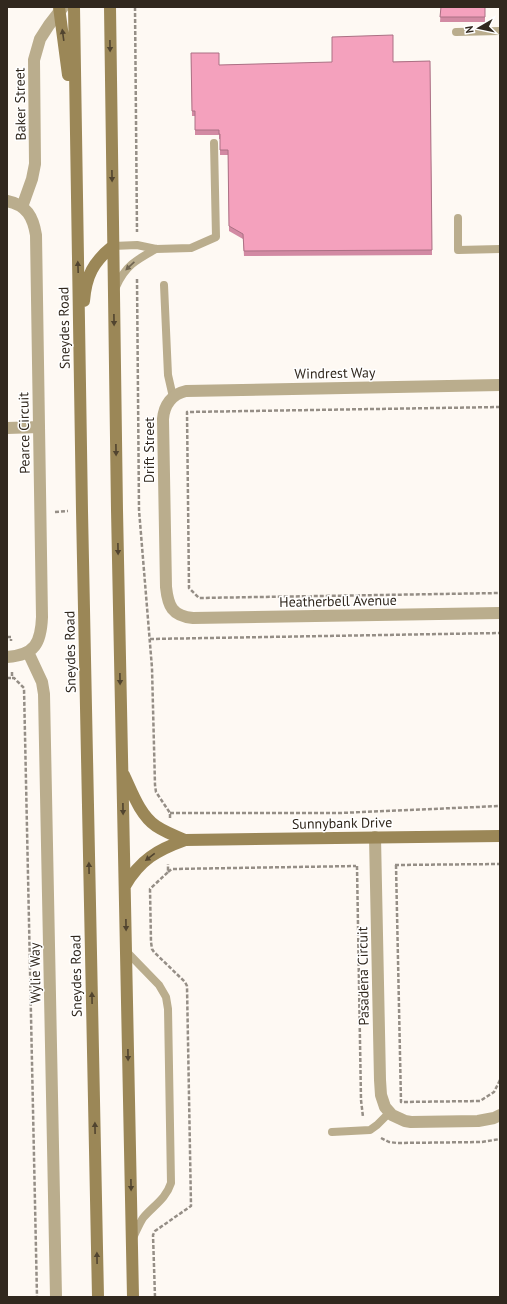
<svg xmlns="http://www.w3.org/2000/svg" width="507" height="1304" viewBox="0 0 507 1304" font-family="'PT Sans',sans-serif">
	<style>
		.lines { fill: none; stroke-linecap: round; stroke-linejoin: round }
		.path { stroke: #958e86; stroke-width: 2.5; stroke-dasharray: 4 2; stroke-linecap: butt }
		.lane { stroke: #baad8d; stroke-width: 8 }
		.street { stroke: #baad8d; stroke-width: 12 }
		.secondary { stroke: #9b8757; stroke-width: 12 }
		.wall { fill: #d28aa3 }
		.building { fill: #f4a1bd; stroke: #ab7184 }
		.oneway { fill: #51442f }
		.oneway2 { fill: #6f6450 }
		.labels { text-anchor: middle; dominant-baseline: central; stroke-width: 3; stroke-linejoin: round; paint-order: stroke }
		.street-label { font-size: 14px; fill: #31281e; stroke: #fff }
	</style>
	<rect width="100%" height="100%" fill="#fef9f3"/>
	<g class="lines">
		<path class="path" d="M 135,7 L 137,232
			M 137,279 L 139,510 L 152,668 L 155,785 L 156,792 L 170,813 L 170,818
			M 500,407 L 187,412 L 189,588 L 199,598 L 500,593
			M 55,512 L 68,511
			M 7,637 L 11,637 L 11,641
			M 150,639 L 500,633
			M 12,672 L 12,678 L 14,678 L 24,688 L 37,1297
			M 7,678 L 12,678
			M 170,813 L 340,813 L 500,806
			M 395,865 L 500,864
			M 396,865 L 401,1102 L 480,1101 L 494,1092 L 500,1080
			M 357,866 L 361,1100 L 363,1117
			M 168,872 L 172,869 L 356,866
			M 381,1138 L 389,1142 L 397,1143 L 482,1142 L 500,1139
			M 155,1297 L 153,1235 L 155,1231 L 191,1206 L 187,986 L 185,982 L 154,952 L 152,949 L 151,942 L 150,889 L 168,872 L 168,864"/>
		<path class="lane" d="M 456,32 L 500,31
			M 458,218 L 458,250 L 500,249
			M 113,246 L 137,245 L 156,249 L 191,248 L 216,237 L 214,143
			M 164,285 L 168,375 L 173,397
			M 116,287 C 125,266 136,260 156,249
			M 126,951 L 159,985 L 166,997 L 168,1009 L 171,1183 C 166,1199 153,1206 143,1218 C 139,1224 136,1232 133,1238
			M 332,1132 L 370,1130 L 377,1125 L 389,1113"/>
		<path class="street" d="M 7,201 C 27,205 33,217 36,235 L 42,617 C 41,643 35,655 7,657
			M 22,207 L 32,179 L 35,164 L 34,60 L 40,39 L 49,25 L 63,7
			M 500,385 L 186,391 C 172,394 164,405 163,419 L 166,587 C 168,606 172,616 193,618 L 500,613
			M 7,428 L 39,427
			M 28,652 L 42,682 L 44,694 L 56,1297
			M 375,837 L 380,1080 L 381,1095 L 385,1107 L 392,1115 L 405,1121 L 411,1122 L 478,1121 L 494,1118 L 500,1115"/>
		<path class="secondary" d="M 59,7 L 68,75
			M 74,7 L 82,511 L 98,1297
			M 110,7 L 117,510 L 133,1297
			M 84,301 C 86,276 93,262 113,246
			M 124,775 C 132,792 140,815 156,826 C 165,832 175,836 185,840
			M 125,886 C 140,860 157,850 185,840 L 500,836"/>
	</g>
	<path class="wall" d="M 441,7 L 485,7 L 485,22 L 440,22 Z
		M 191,53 L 219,65 L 430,61 L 432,255 L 244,256 L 243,239 L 229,231 L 228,155 L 220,155 L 220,139 L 219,139 L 219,135 L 195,135 L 195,116 L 192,116 Z"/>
	<path class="building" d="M 441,7 L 485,7 L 485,17 L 440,17 Z
		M 393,35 L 393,62 L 430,61 L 432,250 L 244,251 L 243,234 L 229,226 L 228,150 L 220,150 L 220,134 L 219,134 L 219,130 L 195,130 L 195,111 L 192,111 L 191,53 L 219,53 L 219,65 L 332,62 L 332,37 Z"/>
	<defs><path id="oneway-solid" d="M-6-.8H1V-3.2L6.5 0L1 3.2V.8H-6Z"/></defs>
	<g class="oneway">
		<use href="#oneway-solid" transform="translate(63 35) rotate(-98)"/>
		<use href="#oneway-solid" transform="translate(110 46) rotate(89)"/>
		<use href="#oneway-solid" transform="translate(112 176) rotate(89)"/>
		<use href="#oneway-solid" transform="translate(78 267) rotate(-92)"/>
		<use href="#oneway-solid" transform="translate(114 320) rotate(89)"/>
		<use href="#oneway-solid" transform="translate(116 450) rotate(89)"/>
		<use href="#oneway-solid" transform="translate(118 549) rotate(89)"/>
		<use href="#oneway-solid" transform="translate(120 679) rotate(89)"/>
		<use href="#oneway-solid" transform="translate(123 809) rotate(89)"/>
		<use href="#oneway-solid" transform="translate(150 857) rotate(142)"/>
		<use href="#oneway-solid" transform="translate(89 868) rotate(-91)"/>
		<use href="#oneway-solid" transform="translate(126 925) rotate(89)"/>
		<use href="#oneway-solid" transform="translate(92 998) rotate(-91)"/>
		<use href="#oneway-solid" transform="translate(128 1055) rotate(89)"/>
		<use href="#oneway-solid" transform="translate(95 1128) rotate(-91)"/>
		<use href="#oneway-solid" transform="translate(131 1185) rotate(89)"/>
		<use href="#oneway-solid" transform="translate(97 1258) rotate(-91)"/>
	</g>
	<use class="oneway2" href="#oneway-solid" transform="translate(130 266) rotate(137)"/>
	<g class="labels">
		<g class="street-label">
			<text transform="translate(20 104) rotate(-91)">Baker Street</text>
			<text transform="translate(64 328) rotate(-91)">Sneydes Road</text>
			<text transform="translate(335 373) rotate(-1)">Windrest Way</text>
			<text transform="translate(24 433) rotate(-91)">Pearce Circuit</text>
			<text transform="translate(149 450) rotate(-90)">Drift Street</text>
			<text transform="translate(338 601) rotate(-1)">Heatherbell Avenue</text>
			<text transform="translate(70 652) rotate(-91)">Sneydes Road</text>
			<text transform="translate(342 823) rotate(-1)">Sunnybank Drive</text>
			<text transform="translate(35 973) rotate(-91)">Wylie Way</text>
			<text transform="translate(76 976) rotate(-91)">Sneydes Road</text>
			<text transform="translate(363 976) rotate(-91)">Pasadena Circuit</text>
		</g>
	</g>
	<rect width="507" height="1304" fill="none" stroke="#31281e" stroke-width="16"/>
	<g transform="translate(479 28) rotate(261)" stroke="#ffffff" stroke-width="3" paint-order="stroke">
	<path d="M0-3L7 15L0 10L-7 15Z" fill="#31281e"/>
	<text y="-6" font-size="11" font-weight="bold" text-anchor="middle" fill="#31281e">N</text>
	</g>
</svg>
